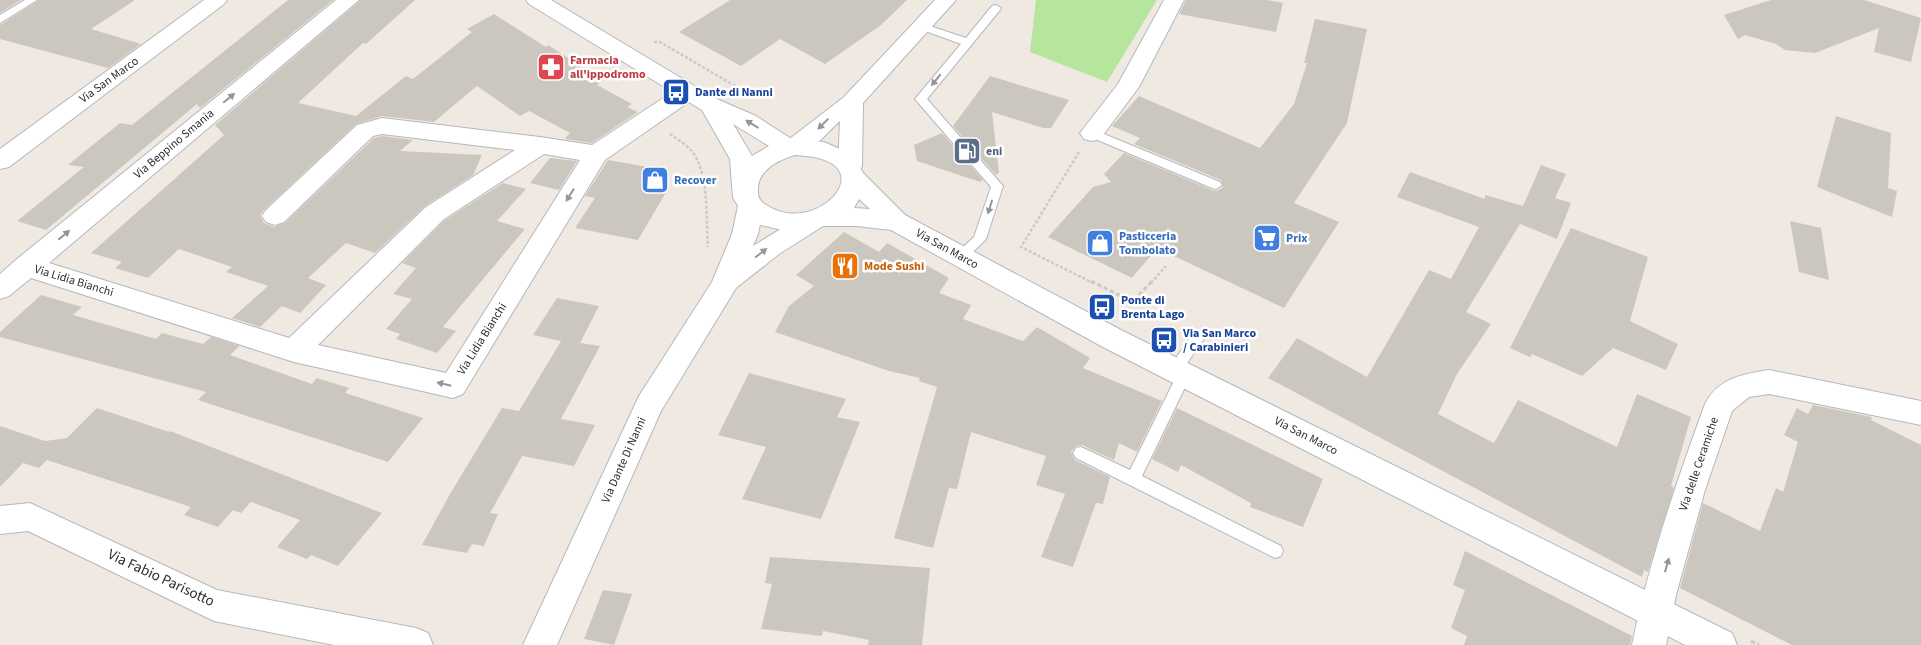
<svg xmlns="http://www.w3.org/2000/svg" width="1921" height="645" viewBox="0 0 1921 645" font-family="'Source Sans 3',sans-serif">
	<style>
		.green { fill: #b6e59e }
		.building { fill: #cbc7bf }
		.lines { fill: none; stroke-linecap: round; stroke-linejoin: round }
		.service-casing { stroke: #b4b7c1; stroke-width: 2 }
		.minor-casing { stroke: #b4b7c1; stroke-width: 2 }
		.tertiary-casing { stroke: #b4b7c1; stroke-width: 2 }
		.secondary-casing { stroke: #b4b7c1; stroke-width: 2 }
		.path-far1 { stroke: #c9c9c9; stroke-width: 2.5; stroke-dasharray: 3 2; stroke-linecap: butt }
		.path { stroke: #c9c9c9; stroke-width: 3; stroke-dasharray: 4.5 2.5; stroke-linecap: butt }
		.service { fill: #fff; fill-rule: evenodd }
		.minor { fill: #fff; fill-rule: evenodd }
		.tertiary { fill: #fff; fill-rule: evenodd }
		.secondary { fill: #fff; fill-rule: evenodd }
		.oneway { fill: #969696 }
		.labels { text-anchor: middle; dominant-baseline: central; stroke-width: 5; stroke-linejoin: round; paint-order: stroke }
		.health-label { font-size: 12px; font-weight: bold; fill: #be3a42; stroke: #fff; text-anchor: start }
		.street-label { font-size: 12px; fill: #2e2e2e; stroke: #fff }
		.transit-label { font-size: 12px; font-weight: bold; fill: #164399; stroke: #fff; text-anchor: start }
		.service-label { font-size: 12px; font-weight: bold; fill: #4e5e75; stroke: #fff; text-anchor: start }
		.shop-label { font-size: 12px; font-weight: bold; fill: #366cbe; stroke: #fff; text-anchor: start }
		.food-label { font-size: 12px; font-weight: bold; fill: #c56008; stroke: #fff; text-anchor: start }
		.near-street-label { font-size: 15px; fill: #2e2e2e; stroke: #fff }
	</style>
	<rect width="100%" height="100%" fill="#efe9e1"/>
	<path class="green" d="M 1036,0 L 1157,0 L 1107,82 L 1030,52 Z"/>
	<path class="building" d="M 0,0 L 21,0 L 0,13 Z
		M 39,0 L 135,0 L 91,29 L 141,44 L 108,68 L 0,39 L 0,25 Z
		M 288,0 L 333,0 L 200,108 L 197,104 L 46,230 L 17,221 L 84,167 L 68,165 L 120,123 L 132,125 Z
		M 361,0 L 415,0 L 366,44 L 363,43 L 298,103 L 356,116 L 406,76 L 413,79 L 472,32 L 467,29 L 494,14 L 546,47 L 548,45 L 603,81 L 597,85 L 632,104 L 627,107 L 638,112 L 592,143 L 565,139 L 570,133 L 529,111 L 520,116 L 477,86 L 434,122 L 382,116 L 356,124 L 265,209 L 260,215 L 264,223 L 274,227 L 285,223 L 374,138 L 382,136 L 413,140 L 400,151 L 482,155 L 473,175 L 425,206 L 375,253 L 346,243 L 308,278 L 326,285 L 300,313 L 282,306 L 260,327 L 232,318 L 268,286 L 226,272 L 232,267 L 179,249 L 148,278 L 115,268 L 122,262 L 91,253 L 224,135 L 215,125 Z
		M 730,0 L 907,0 L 881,25 L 825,64 L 780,39 L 741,66 L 679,32 Z
		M 1186,0 L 1267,0 L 1283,3 L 1276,32 L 1179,14 Z
		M 1771,0 L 1864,0 L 1921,18 L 1911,62 L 1874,52 L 1879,28 L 1815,53 L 1785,50 L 1776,44 L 1745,35 L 1738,39 L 1724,15 Z
		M 1315,19 L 1367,29 L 1347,123 L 1294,203 L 1339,222 L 1284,308 L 1157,248 L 1132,278 L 1048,237 L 1093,187 L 1111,182 L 1104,174 L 1124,153 L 1212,190 L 1217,191 L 1223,187 L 1221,180 L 1134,144 L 1140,138 L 1112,126 L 1139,96 L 1260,148 L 1294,104 L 1307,63 L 1304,63 Z
		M 990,76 L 1069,100 L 1051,128 L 1043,128 L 992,112 L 999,173 L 996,175 L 953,126 Z
		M 1836,116 L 1891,133 L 1888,188 L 1897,191 L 1892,217 L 1817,187 Z
		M 942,133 L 983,180 L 980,182 L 917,161 L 914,145 Z
		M 550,158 L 577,161 L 559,190 L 530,183 Z
		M 608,160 L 665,170 L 665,194 L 638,240 L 575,228 L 595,198 L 585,196 Z
		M 1541,165 L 1566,174 L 1555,198 L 1571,203 L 1557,239 L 1520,224 L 1466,312 L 1491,324 L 1457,374 L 1438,414 L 1494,443 L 1518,400 L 1617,447 L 1637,394 L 1691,417 L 1671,486 L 1674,488 L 1648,572 L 1644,570 L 1642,577 L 1268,378 L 1297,338 L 1367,377 L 1429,270 L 1451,279 L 1479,227 L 1397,197 L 1410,172 L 1485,199 L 1485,195 L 1523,206 Z
		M 503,183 L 526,189 L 497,221 L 525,229 L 443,327 L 456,331 L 437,353 L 396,339 L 400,334 L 386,329 L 412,299 L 393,294 L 416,268 L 402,263 L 445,220 Z
		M 1790,221 L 1821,228 L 1829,280 L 1799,272 Z
		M 1571,228 L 1648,257 L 1630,321 L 1678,344 L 1666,370 L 1613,348 L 1582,376 L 1532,354 L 1530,357 L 1510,348 Z
		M 844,232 L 879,252 L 887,243 L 949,278 L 939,293 L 971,305 L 963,319 L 1023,341 L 1037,327 L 1090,358 L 1083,368 L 1162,401 L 1137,452 L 1119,443 L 1114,460 L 1082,445 L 1076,446 L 1071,452 L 1075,460 L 1110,477 L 1103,504 L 1096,503 L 1073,567 L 1041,557 L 1065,494 L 1036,485 L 1046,456 L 971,432 L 957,489 L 949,488 L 933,548 L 894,538 L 937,387 L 919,381 L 920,378 L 889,371 L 775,332 L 789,306 L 814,286 L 796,275 Z
		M 41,295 L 82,307 L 73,315 L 156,339 L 162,333 L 203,344 L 211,337 L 239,346 L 230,355 L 312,384 L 317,378 L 349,388 L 345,393 L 423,418 L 388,462 L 198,400 L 206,392 L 0,337 L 0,332 Z
		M 557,298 L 599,306 L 580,343 L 600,346 L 561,419 L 595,425 L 574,466 L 522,456 L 490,513 L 498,514 L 484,546 L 472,544 L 467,553 L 422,545 L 450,494 L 502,408 L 519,411 L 561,341 L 533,335 Z
		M 749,373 L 846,399 L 837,417 L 860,422 L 821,519 L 742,499 L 766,447 L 718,435 Z
		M 1813,405 L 1872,417 L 1871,420 L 1921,445 L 1921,645 L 1792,645 L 1680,588 L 1703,503 L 1760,531 L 1776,488 L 1783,492 L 1798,442 L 1784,435 L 1797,408 L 1808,414 Z
		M 97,408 L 169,432 L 170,431 L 382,513 L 338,566 L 311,555 L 307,559 L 277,547 L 300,520 L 251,502 L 241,513 L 233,510 L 218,527 L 184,515 L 191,507 L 47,460 L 39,468 L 23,463 L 0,487 L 0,426 L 45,441 L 67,438 Z
		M 1177,408 L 1323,479 L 1303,527 L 1250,507 L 1251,503 L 1181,465 L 1178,472 L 1152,459 Z
		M 1465,551 L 1632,636 L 1630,645 L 1464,645 L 1467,636 L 1451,628 L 1465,590 L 1453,585 Z
		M 770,557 L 930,568 L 922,645 L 868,645 L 869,640 L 823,631 L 822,636 L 761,629 L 772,584 L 765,583 Z
		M 603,590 L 632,594 L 614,645 L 584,639 Z"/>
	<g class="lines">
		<g class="service-casing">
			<path id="service" d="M 25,0 L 37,0 L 0,23 L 0,15 Z
				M 996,5 L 1001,8 L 1000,10 L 927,99 L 1003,186 L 986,239 L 966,259 L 956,259 L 954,256 L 974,237 L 991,187 L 915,99 L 961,44 L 917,28 L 916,26 L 921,23 L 966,38 L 992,6 Z
				M 1092,129 L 1220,182 L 1222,185 L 1216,189 L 1212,188 L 1088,136 L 1086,133 Z
				M 1198,332 L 1203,333 L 1205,337 L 1183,369 L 1189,371 L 1191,375 L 1142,476 L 1281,546 L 1283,551 L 1281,556 L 1275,558 L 1076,458 L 1073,453 L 1076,448 L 1081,447 L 1130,470 L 1177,375 L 1170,374 L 1168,370 L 1193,333 Z"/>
		</g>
		<g class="minor-casing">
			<path id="minor" d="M 204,0 L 227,0 L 224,4 L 9,167 L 0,169 L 0,149 Z
				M 336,0 L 359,0 L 49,263 L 289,338 L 426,207 L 515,150 L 382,134 L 373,136 L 284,222 L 275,225 L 266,222 L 262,216 L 266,210 L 357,125 L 382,118 L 540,137 L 592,145 L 680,87 L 688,85 L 696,87 L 699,92 L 696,97 L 605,160 L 463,394 L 453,398 L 294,362 L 31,278 L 9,296 L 0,299 L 0,274 L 17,259 ZM 544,154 L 580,160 L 446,373 L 318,345 L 444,219 Z
				M 935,0 L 956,0 L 863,103 L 862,166 L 859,172 L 850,174 L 841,172 L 838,166 L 840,121 C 825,134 808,159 787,153 L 783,147 L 787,141 L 844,97 Z
				M 1164,0 L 1184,0 L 1139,87 L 1100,139 L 1092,141 L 1084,139 L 1080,133 L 1118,84 Z
				M 1769,370 L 1921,401 L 1921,425 L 1769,394 L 1749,397 L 1732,411 L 1705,490 L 1676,595 L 1666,645 L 1632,645 C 1649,562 1676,483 1705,404 C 1718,378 1743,374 1769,370 Z
				M 30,503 L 217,590 L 416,628 L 428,633 L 433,645 L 334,645 L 214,621 L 28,531 L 0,534 L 0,506 Z"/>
		</g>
		<g class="tertiary-casing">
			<path id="tertiary" d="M 751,197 L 760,200 L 764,206 L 758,234 L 753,246 L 805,214 L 814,211 L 823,214 L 827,220 L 823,226 L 779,254 L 736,288 L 661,411 L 557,645 L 523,645 L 639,396 L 712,282 L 732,234 L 738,206 L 742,200 Z"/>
		</g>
		<g class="secondary-casing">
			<path id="secondary" d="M 526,0 L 551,0 L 696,87 L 719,100 L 756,116 L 793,140 L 824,142 L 851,154 L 864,174 L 905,215 L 1121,330 L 1732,633 L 1737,645 L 1685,645 L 1101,346 L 891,230 L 856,226 L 824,226 L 811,230 L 786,231 L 757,224 L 744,215 L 733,198 L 730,159 L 702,110 L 529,4 ZM 733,124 L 769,146 L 752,156 ZM 795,155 C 803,156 811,156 818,158 C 876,172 814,235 768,206 C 761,202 758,199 758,192 C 756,171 778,160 795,155 ZM 859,199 L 870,209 L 854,208 Z"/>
		</g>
		<path class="path-far1" d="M 654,42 L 660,42 L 742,90
			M 670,134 C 678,140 689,146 694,154 C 709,177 706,220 708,247
			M 1079,152 L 1021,247 L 1093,283
			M 1151,283 L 1166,266"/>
		<path class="path" d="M 1091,281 L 1133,302 L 1152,281
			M 1751,641 L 1759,645"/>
		<use href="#service" class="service"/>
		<use href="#minor" class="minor"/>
		<use href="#tertiary" class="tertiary"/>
		<use href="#secondary" class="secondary"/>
	</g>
	<defs><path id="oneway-solid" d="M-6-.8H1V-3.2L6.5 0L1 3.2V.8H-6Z" transform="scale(1.25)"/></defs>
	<g class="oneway">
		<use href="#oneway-solid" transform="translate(936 80) rotate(129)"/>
		<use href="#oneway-solid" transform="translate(229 98) rotate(-40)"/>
		<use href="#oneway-solid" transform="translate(752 124) rotate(-149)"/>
		<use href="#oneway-solid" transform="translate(823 124) rotate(135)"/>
		<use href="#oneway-solid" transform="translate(570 195) rotate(122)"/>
		<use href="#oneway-solid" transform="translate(990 207) rotate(107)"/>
		<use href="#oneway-solid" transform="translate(64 235) rotate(-40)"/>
		<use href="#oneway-solid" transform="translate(761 253) rotate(-37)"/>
		<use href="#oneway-solid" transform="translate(444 384) rotate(-167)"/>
		<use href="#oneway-solid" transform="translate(1667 565) rotate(-74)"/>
	</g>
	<defs>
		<g id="pharmacy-square" transform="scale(1.4375)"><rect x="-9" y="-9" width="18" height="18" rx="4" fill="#e0444e" stroke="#fff"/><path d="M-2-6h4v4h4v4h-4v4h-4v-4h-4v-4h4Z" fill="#fff"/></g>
		<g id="bus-square" transform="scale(1.4375)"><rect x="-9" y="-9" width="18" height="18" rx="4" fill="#1a4fb4" stroke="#fff"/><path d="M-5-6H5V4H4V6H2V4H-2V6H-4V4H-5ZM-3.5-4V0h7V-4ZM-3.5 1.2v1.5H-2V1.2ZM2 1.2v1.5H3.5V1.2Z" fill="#fff"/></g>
		<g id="fuel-square" transform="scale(1.4375)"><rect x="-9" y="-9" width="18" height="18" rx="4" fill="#5c6f8a" stroke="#fff"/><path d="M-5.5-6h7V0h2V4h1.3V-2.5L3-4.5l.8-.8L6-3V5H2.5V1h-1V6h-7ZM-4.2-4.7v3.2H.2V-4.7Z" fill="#fff"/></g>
		<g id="shop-square" transform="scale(1.4375)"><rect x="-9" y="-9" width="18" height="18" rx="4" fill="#3f7fe0" stroke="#fff"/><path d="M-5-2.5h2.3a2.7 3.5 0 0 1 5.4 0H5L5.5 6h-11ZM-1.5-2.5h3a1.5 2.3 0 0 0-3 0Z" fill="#fff"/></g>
		<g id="supermarket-square" transform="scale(1.4375)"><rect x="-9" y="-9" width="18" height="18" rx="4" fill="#3f7fe0" stroke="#fff"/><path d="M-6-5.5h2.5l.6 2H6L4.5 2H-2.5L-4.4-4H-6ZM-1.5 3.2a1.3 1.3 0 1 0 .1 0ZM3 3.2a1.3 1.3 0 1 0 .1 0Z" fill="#fff"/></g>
		<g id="restaurant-square" transform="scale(1.4375)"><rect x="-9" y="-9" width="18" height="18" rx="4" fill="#e8710a" stroke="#fff"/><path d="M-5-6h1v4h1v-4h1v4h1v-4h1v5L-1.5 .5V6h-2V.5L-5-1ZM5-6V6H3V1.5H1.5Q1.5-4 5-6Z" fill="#fff"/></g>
	</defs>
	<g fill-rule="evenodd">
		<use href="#pharmacy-square" x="551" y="67"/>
		<use href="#bus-square" x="676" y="92"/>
		<use href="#fuel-square" x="967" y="151"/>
		<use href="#shop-square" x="655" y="180"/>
		<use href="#supermarket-square" x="1267" y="238"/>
		<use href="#shop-square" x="1100" y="243"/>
		<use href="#restaurant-square" x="845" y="266"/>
		<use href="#bus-square" x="1102" y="307"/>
		<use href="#bus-square" x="1164" y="340"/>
	</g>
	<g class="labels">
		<g class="health-label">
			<text x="570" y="60">Farmacia<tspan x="570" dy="14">all'ippodromo</tspan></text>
		</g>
		<g class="street-label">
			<text transform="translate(109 80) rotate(-36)">Via San Marco</text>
			<text transform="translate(174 144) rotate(-40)">Via Beppino Smania</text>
			<text transform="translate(947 249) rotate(29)">Via San Marco</text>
			<text transform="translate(74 281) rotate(17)">Via Lidia Bianchi</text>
			<text transform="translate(482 339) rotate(-58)">Via Lidia Bianchi</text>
			<text transform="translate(1306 436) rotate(27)">Via San Marco</text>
			<text transform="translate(624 460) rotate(-66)">Via Dante Di Nanni</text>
			<text transform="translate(1699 464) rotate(-71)">Via delle Ceramiche</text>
		</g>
		<g class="transit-label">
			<text x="695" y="92">Dante di Nanni</text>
			<text x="1121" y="300">Ponte di<tspan x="1121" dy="14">Brenta Lago</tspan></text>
			<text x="1183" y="333">Via San Marco<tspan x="1183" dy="14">/ Carabinieri</tspan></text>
		</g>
		<g class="service-label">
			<text x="986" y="151">eni</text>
		</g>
		<g class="shop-label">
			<text x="674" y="180">Recover</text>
			<text x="1119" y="236">Pasticceria<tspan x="1119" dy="14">Tombolato</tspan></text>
			<text x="1286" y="238">Prix</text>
		</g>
		<g class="food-label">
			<text x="864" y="266">Mode Sushi</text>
		</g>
		<g class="near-street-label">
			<text transform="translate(161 578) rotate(25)">Via Fabio Parisotto</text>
		</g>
	</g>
</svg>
